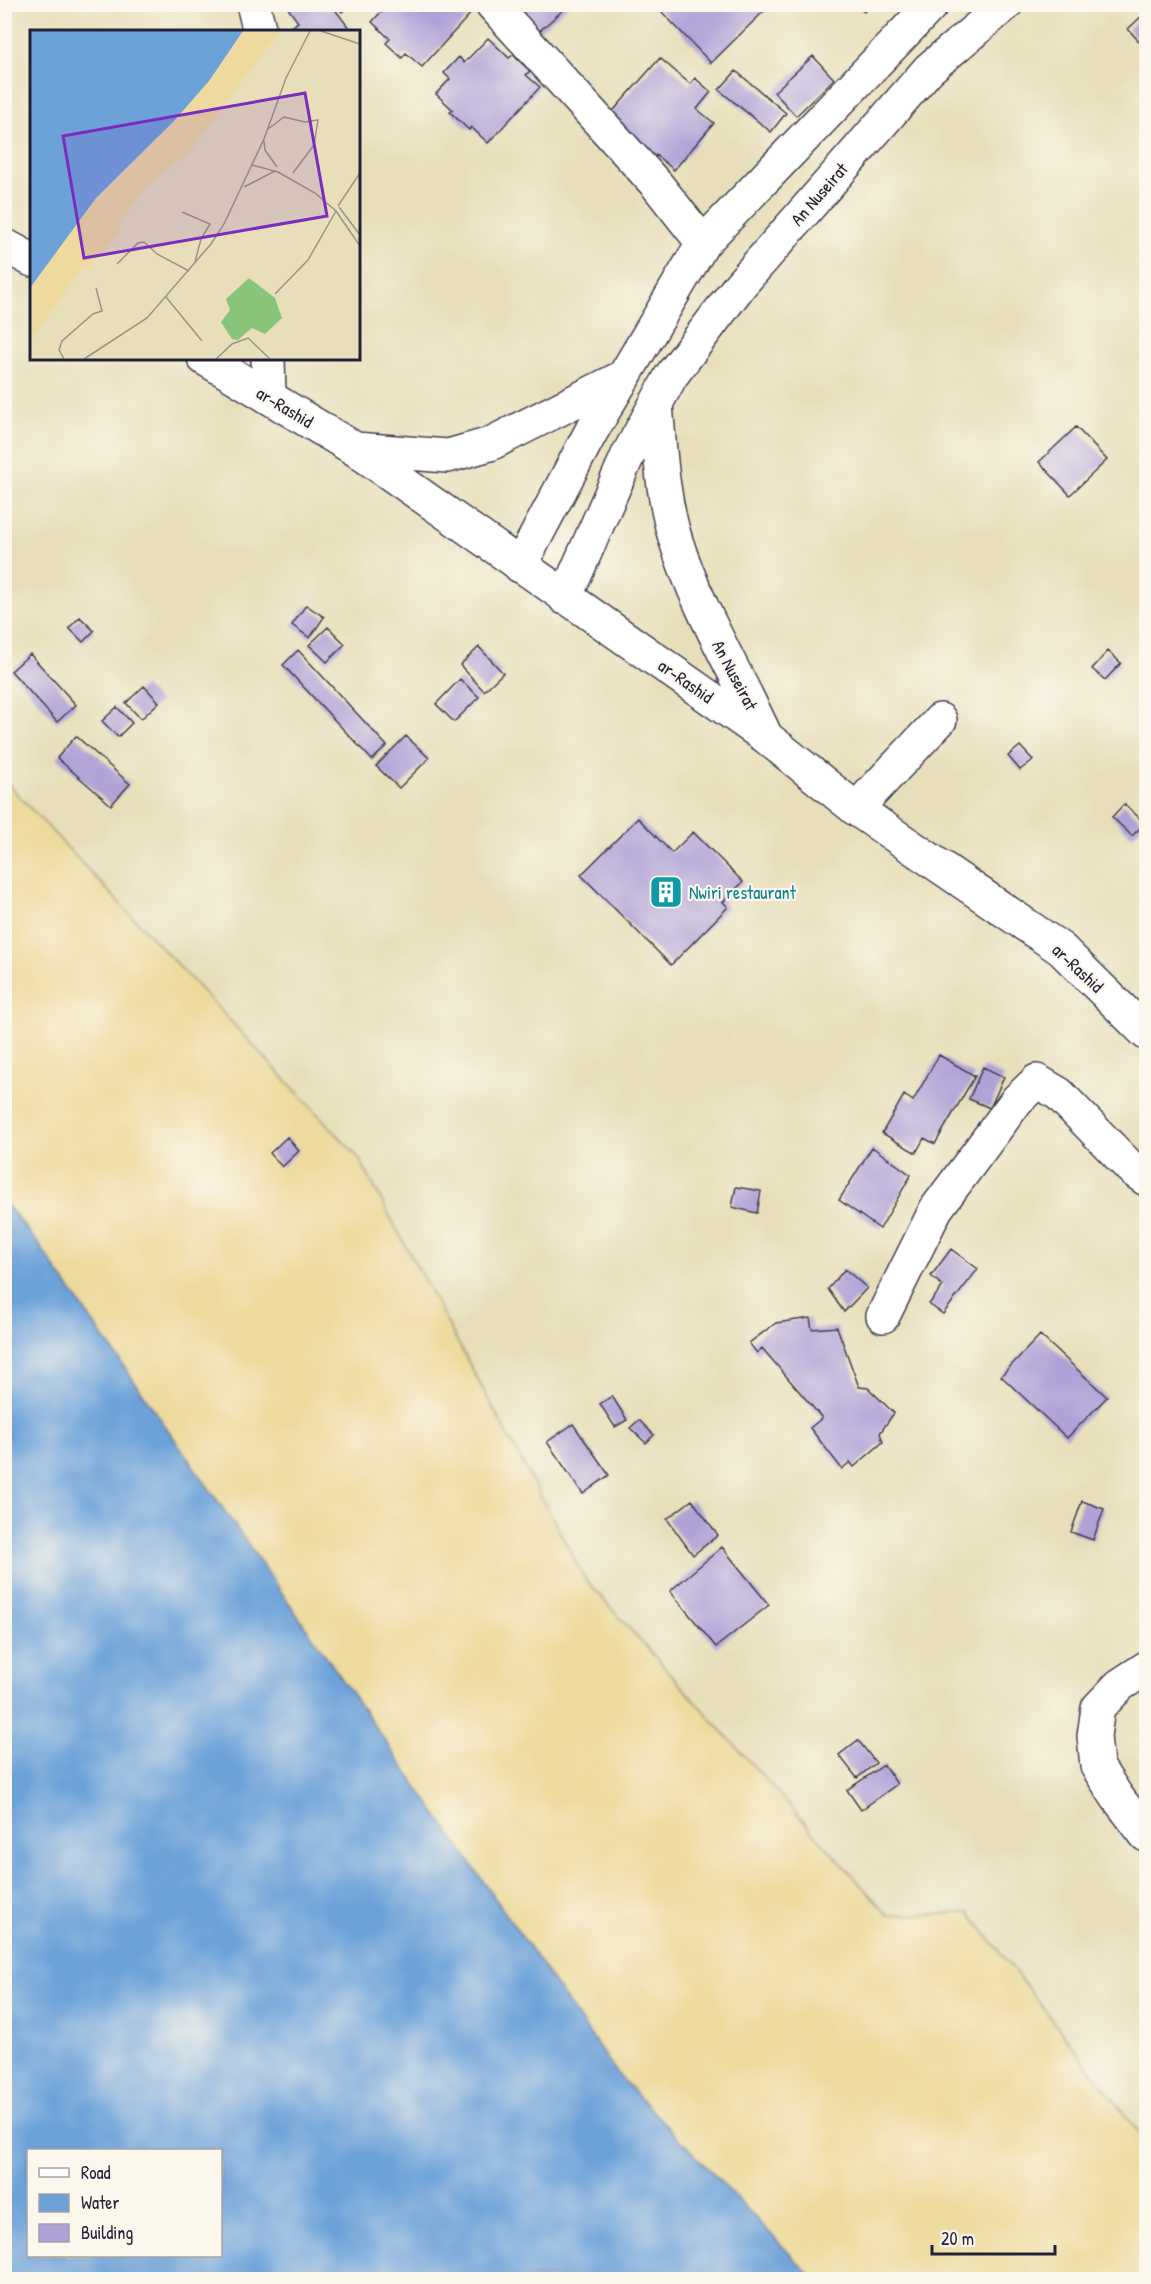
<svg xmlns="http://www.w3.org/2000/svg" width="1151" height="2284" viewBox="0 0 1151 2284" font-family="'Patrick Hand',sans-serif">
	<style>
		.sand { fill: #eeda9e; stroke: #887e6c; stroke-width: 1.5 }
		.water { fill: #6da2d9; stroke: #48628a; stroke-width: 1.5; fill-rule: evenodd }
		.building { fill: #b0a2d7 }
		.lines { fill: none; stroke-linecap: round; stroke-linejoin: round }
		.minor-casing { stroke: #403e4e; stroke-width: 36 }
		.major-casing { stroke: #403e4e; stroke-width: 36 }
		.minor { stroke: #fff; stroke-width: 33 }
		.major { stroke: #fff; stroke-width: 33 }
		.labels { text-anchor: middle; dominant-baseline: central; stroke-width: 4.5; stroke-linejoin: round; paint-order: stroke }
		.street-label { font-size: 18px; fill: #22223b; stroke: #fbf7ec }
		.culture-label { font-size: 18px; fill: #0d838f; stroke: #fbf7ec; text-anchor: start }
		.inset-road { fill: none; stroke: #999387; stroke-width: 1.5 }
		.view { fill: #7b2cbf; fill-opacity: 0.15; stroke: #7b2cbf; stroke-width: 3 }
		.inset-edge { fill: none; stroke: #22223b; stroke-width: 3 }
	</style>
	<rect width="100%" height="100%" fill="#fbf7ec"/>
	<filter id="ink" filterUnits="userSpaceOnUse"><feTurbulence type="fractalNoise" baseFrequency=".0167" numOctaves="2"/><feDisplacementMap in="SourceGraphic" scale="12" xChannelSelector="R" yChannelSelector="G"/><feConvolveMatrix kernelMatrix="1 2 1 2 8 2 1 2 1" color-interpolation-filters="sRGB"/></filter>
	<filter id="wash" filterUnits="userSpaceOnUse"><feTurbulence type="fractalNoise" baseFrequency=".008" numOctaves="4" result="noise"/><feDisplacementMap in="SourceGraphic" scale="24" xChannelSelector="R" yChannelSelector="G"/><feGaussianBlur stdDeviation="1.35" result="paint"/><feColorMatrix in="noise" values="0 0 0 0 0 0 0 0 0 0 0 0 0 0 0 0 0 1.4 0 .05"/><feComposite in="paint" operator="in"/></filter>
	<g filter="url(#wash)">
		<rect width="100%" height="100%" fill="#e8dfba"/>
		<path class="sand" d="M 4,780 L 358,1157 L 585,1579 L 888,1915 L 970,1913 L 1146,2142 L 1146,2279 L 814,2279 L 619,2076 L 37,1242 L 5,1202 Z"/>
		<path class="water" d="M 4,1202 L 37,1242 L 619,2076 L 814,2279 L 5,2279 ZM 28,2150 L 220,2150 L 220,2256 L 28,2256 Z"/>
		<g id="blocks">
			<path class="building" d="M 285,4 L 331,4 L 352,32 L 286,32 L 298,22 Z
				M 336,4 L 348,4 L 342,12 Z
				M 388,4 L 464,4 L 472,12 L 422,67 L 406,53 L 402,58 L 386,43 L 390,39 L 372,22 Z
				M 511,4 L 570,4 L 536,34 Z
				M 663,4 L 759,4 L 765,10 L 711,63 L 659,9 Z
				M 855,4 L 870,4 L 864,12 Z
				M 1146,12 L 1146,49 L 1128,29 Z
				M 488,38 L 509,58 L 513,55 L 530,71 L 526,75 L 540,87 L 488,143 L 471,127 L 469,130 L 450,112 L 453,110 L 436,94 L 450,79 L 444,73 L 459,57 L 464,63 Z
				M 813,56 L 834,79 L 796,116 L 774,92 Z
				M 660,58 L 690,84 L 695,78 L 711,92 L 697,109 L 714,123 L 674,170 L 656,155 L 653,159 L 606,119 Z
				M 736,71 L 786,113 L 771,132 L 719,90 Z
				M 1076,427 L 1107,460 L 1070,495 L 1039,462 Z
				M 306,605 L 324,617 L 310,638 L 292,625 Z
				M 80,617 L 94,631 L 83,642 L 69,628 Z
				M 328,627 L 345,644 L 327,662 L 309,645 Z
				M 479,647 L 503,673 L 484,691 L 460,665 Z
				M 298,650 L 387,746 L 372,760 L 283,665 Z
				M 1108,651 L 1121,663 L 1105,680 L 1092,669 Z
				M 30,654 L 76,705 L 57,722 L 11,671 Z
				M 460,679 L 479,697 L 454,722 L 436,704 Z
				M 144,686 L 159,702 L 141,719 L 126,703 Z
				M 117,707 L 132,723 L 118,737 L 102,721 Z
				M 76,736 L 130,784 L 111,805 L 57,758 Z
				M 406,736 L 429,758 L 399,788 L 376,766 Z
				M 1020,746 L 1033,760 L 1020,770 L 1008,756 Z
				M 1124,804 L 1145,823 L 1132,836 L 1112,817 Z
				M 638,818 L 672,853 L 693,832 L 743,882 L 723,902 L 728,907 L 671,965 L 581,875 Z
				M 939,1055 L 975,1076 L 935,1144 L 924,1138 L 916,1153 L 882,1133 L 904,1095 L 913,1101 Z
				M 983,1067 L 1004,1077 L 990,1108 L 969,1099 Z
				M 287,1137 L 299,1151 L 282,1167 L 270,1153 Z
				M 872,1147 L 911,1175 L 880,1229 L 839,1200 Z
				M 736,1187 L 761,1191 L 757,1213 L 732,1207 Z
				M 951,1249 L 978,1269 L 943,1314 L 929,1304 L 943,1286 L 931,1276 Z
				M 845,1269 L 867,1288 L 844,1312 L 828,1289 Z
				M 810,1318 L 812,1329 L 837,1327 L 859,1387 L 868,1388 L 894,1413 L 880,1433 L 883,1442 L 854,1467 L 850,1462 L 842,1469 L 810,1428 L 822,1418 L 762,1348 L 757,1353 L 749,1343 L 776,1323 Z
				M 1040,1335 L 1107,1397 L 1067,1438 L 1001,1376 Z
				M 612,1396 L 627,1420 L 615,1427 L 600,1404 Z
				M 639,1420 L 654,1435 L 646,1443 L 630,1428 Z
				M 573,1424 L 609,1475 L 583,1494 L 547,1442 Z
				M 692,1500 L 718,1535 L 693,1555 L 667,1519 Z
				M 1082,1501 L 1104,1509 L 1093,1540 L 1071,1532 Z
				M 722,1547 L 769,1605 L 716,1647 L 670,1591 Z
				M 858,1740 L 876,1763 L 857,1778 L 839,1755 Z
				M 884,1765 L 897,1784 L 861,1810 L 847,1790 Z"/>
		</g>
	</g>
	<g filter="url(#ink)">
		<use href="#blocks" fill-opacity="0" stroke="#403e4e" stroke-width="1.5"/>
		<g class="lines">
			<g class="minor-casing">
				<path id="minor" d="M 253,4 L 260,32
					M 492,4 L 657,185 L 703,243
					M 268,358 L 269,396
					M 856,809 L 940,720
					M 883,1316 L 936,1209 L 1017,1100 L 1037,1081 L 1059,1094 L 1132,1169 L 1146,1179
					M 1146,1668 L 1120,1685 L 1098,1708 L 1094,1736 L 1097,1766 L 1117,1797 L 1146,1835"/>
			</g>
			<g class="major-casing">
				<path id="major" d="M 4,245 L 32,260
					M 204,358 L 355,449 L 766,737 L 856,809 L 1061,949 L 1146,1033
					M 656,404 C 660,450 662,497 676,541 C 698,610 736,671 766,737
					M 355,449 L 448,456 L 490,444 L 623,377
					M 520,566 L 591,432 L 703,243 L 932,4
					M 565,598 L 628,455 L 671,376 L 740,285 L 929,69 L 1006,4"/>
			</g>
			<use href="#minor" class="minor"/>
			<use href="#major" class="major"/>
		</g>
	</g>
	<defs>
		<g id="building-square" transform="scale(1.725)"><rect x="-9" y="-9" width="18" height="18" rx="4" fill="#0f9aa8" stroke="#fbf7ec"/><path d="M-4-6H4V6H1V3H-1V6H-4ZM-2.5-4.3h1.7v1.8h-1.7ZM.8-4.3h1.7v1.8H.8ZM-2.5-1h1.7V.8h-1.7ZM.8-1h1.7V.8H.8Z" fill="#fff"/></g>
	</defs>
	<g fill-rule="evenodd">
		<use href="#building-square" x="666" y="892"/>
	</g>
	<g class="labels">
		<g class="street-label">
			<text transform="translate(819 194) rotate(-49)">An Nuseirat</text>
			<text transform="translate(285 407) rotate(31)">ar-Rashid</text>
			<text transform="translate(735 675) rotate(62)">An Nuseirat</text>
			<text transform="translate(686 681) rotate(35)">ar-Rashid</text>
			<text transform="translate(1078 968) rotate(43)">ar-Rashid</text>
		</g>
		<g class="culture-label">
			<text x="689" y="892">Nwiri restaurant</text>
		</g>
	</g>
	<g transform="translate(30 30)">
		<rect width="330" height="330" fill="#e8dfba"/>
		<path d="M 219,248 L 245,268 L 252,288 L 235,304 L 222,298 L 208,310 L 202,309 L 191,292 L 200,280 L 196,269 Z" fill="#88c479"/>
		<path d="M 213,1 L 250,1 L 159,123 L 118,155 L 89,193 L 90,202 L 58,237 L 52,238 L 0,312 L 0,258 L 66,168 L 144,91 L 179,51 Z" fill="#eeda9e"/>
		<path d="M 0,1 L 213,1 L 179,51 L 144,91 L 66,168 L 0,258 Z" fill="#6da2d9"/>
		<path class="inset-road" d="M 291,1 L 330,14M 238,99 L 254,87 L 275,92 L 288,90 L 284,115 L 263,143M 234,111 L 235,120 L 247,137M 222,135 L 248,142 L 285,163 L 306,181 L 330,216M 214,157 L 245,141M 308,176 L 330,143M 309,177 L 330,205M 152,182 L 180,194 L 171,209 L 165,232M 87,234 L 108,213 L 114,212 L 127,224 L 159,241M 245,264 L 278,230 L 306,181M 136,267 L 172,311M 34,329 L 29,320 L 32,311 L 63,284 L 72,281 L 66,258M 54,329 L 117,288 L 181,214 L 194,194 L 234,109 L 256,48 L 280,1M 186,329 L 202,314 L 218,308 L 240,329"/>
		<path class="view" d="M 275,63 L 297,186 L 54,228 L 33,106 Z"/>
		<rect width="330" height="330" class="inset-edge"/>
	</g>
	<rect width="1151" height="2284" fill="none" stroke="#fbf7ec" stroke-width="24"/>
	<rect x="27" y="2149" width="195" height="108" fill="#fbf7ec" stroke="#a4a2a5" stroke-width="1.5"/>
	<rect x="39" y="2168" width="30" height="9" fill="#ffffff" stroke="#a4a2a5" stroke-width="1.5"/>
	<text x="81" y="2179" font-size="18" fill="#22223b">Road</text>
	<rect x="39" y="2194" width="30" height="18" fill="#6da2d9" stroke="#a4a2a5" stroke-width="1.5"/>
	<text x="81" y="2209" font-size="18" fill="#22223b">Water</text>
	<rect x="39" y="2224" width="30" height="18" fill="#b0a2d7" stroke="#a4a2a5" stroke-width="1.5"/>
	<text x="81" y="2239" font-size="18" fill="#22223b">Building</text>
	<path d="M932 2245v9h123v-9" fill="none" stroke="#22223b" stroke-width="3"/>
	<text x="941" y="2245" font-size="18" fill="#22223b" stroke="#fbf7ec" stroke-width="4.5" paint-order="stroke">20 m</text>
</svg>
